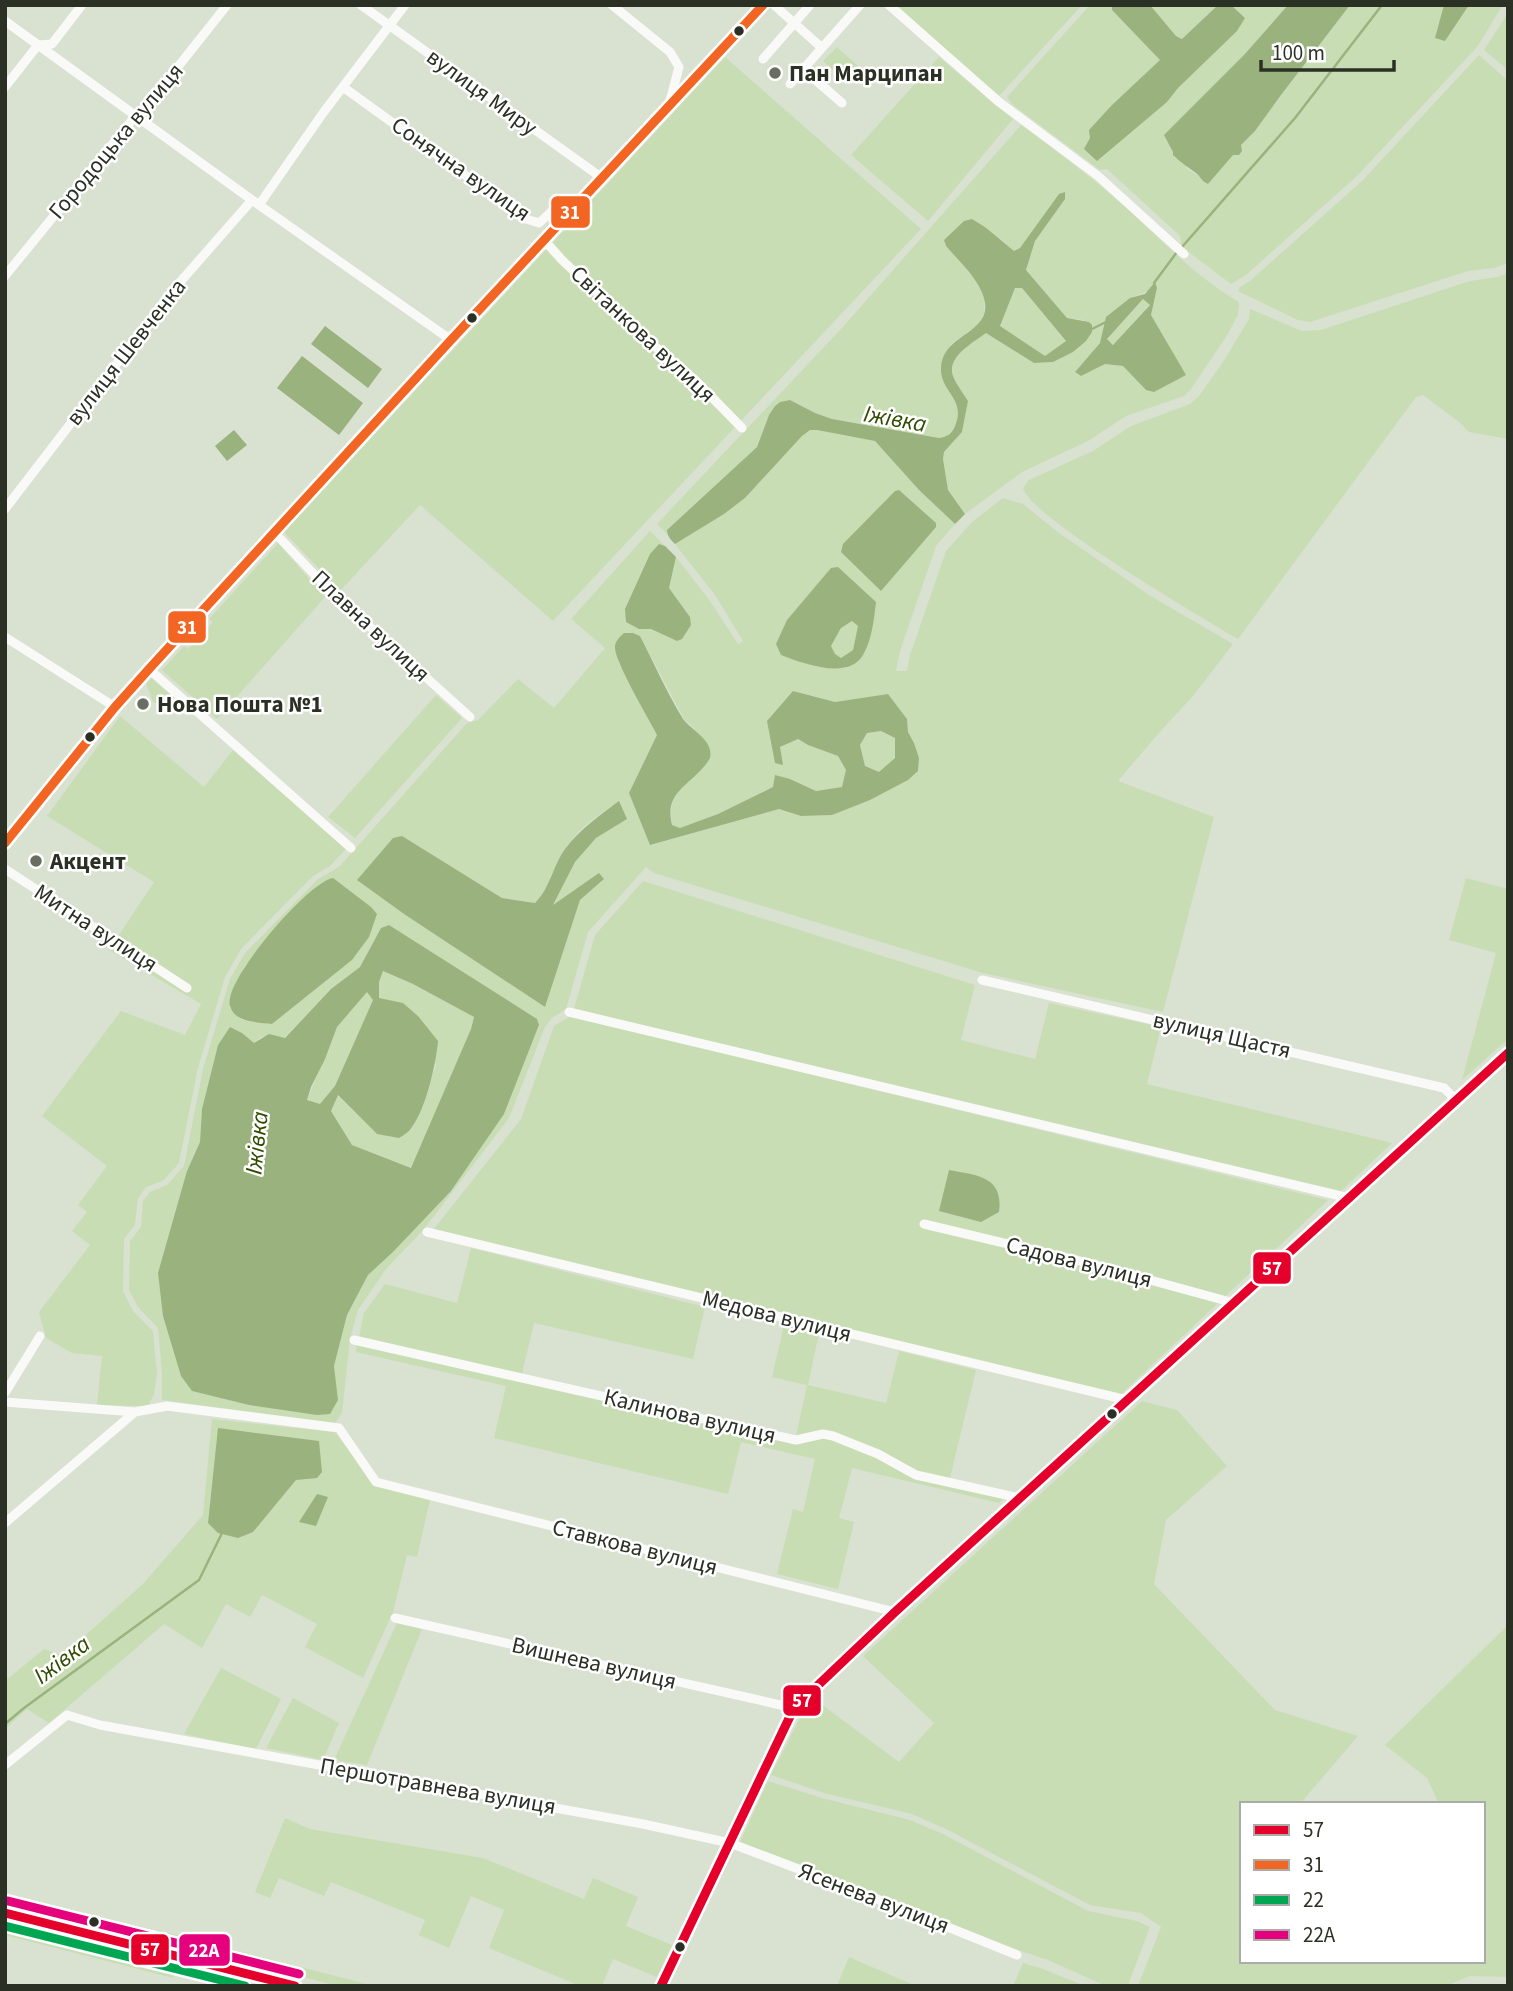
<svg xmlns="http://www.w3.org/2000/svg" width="1513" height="1991" viewBox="0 0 1513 1991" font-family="'Source Sans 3',sans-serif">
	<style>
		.green { fill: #c9ddb4; fill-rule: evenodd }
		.water { fill: #9ab27e; fill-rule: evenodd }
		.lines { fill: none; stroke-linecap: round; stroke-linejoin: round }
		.stream { stroke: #9ab27e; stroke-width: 2.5 }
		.street { stroke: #f9faf8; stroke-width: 9 }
		.secondary { stroke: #f9faf8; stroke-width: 12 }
		.primary { stroke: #f9faf8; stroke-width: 14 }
		.bus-1-casing { stroke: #fff; stroke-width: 14 }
		.bus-2-casing { stroke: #fff; stroke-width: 14 }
		.bus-3-casing { stroke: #fff; stroke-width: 14 }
		.bus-4-casing { stroke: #fff; stroke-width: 14 }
		.bus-1 { stroke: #e4002b; stroke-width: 9 }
		.bus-2 { stroke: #f26522; stroke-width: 9 }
		.bus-3 { stroke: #00a651; stroke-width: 9 }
		.bus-4 { stroke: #e5007d; stroke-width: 9 }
		.bus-dot { fill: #2b3025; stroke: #fff; stroke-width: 2.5 }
		.poi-dot { fill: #686e61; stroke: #fff; stroke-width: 2.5 }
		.labels { text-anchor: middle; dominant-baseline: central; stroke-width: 5; stroke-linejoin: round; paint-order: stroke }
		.poi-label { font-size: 23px; font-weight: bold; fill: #2b3025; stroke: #fff; text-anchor: start }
		.street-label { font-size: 23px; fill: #2b3025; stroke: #fff }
		.water-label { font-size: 24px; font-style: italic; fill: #314c00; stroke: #fff }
		.line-badge { stroke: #fff; stroke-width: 2.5 }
		.badge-label { font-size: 19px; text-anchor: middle; font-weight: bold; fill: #fff }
	</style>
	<rect width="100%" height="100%" fill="#d9e1d1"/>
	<path class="green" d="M 897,5 L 1082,5 L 999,96 L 947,52 Z
		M 1090,5 L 1112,5 L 1112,10 L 1161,60 L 1112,105 L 1167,102 L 1178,88 L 1245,18 L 1231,5 L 1288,5 L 1244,55 L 1186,168 L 1200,177 L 1241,145 L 1255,131 L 1281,95 L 1350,5 L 1444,5 L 1443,9 L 1445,41 L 1469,5 L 1503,5 L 1477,47 L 1357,176 L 1246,275 L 1231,284 L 1182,247 L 1180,236 L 1107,169 L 1100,170 L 1013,105 L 1007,97 Z
		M 1150,5 L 1218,5 L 1218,6 L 1183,39 L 1176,36 Z
		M 1508,13 L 1508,70 L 1484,50 Z
		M 837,47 L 858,66 L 845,81 L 823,61 Z
		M 1479,55 L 1508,81 L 1508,263 L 1494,268 L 1468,271 L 1310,322 L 1298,320 L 1238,291 L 1240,287 L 1250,281 L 1362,181 Z
		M 725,57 L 921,229 L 553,621 L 420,505 L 340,591 L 284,532 Z
		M 939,57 L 1013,119 L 928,221 L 851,155 Z
		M 1021,125 C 1060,153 1095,180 1131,212 C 1165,244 1199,279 1239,302 L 1238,315 L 1226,337 L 1191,389 L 1184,396 L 1126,416 L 1088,441 L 1022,472 L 965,514 L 948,490 L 943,459 L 944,452 L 962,432 L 968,401 C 963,393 956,385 953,376 C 946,357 974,342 986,332 L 1034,363 L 1053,362 L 1084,320 L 1067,318 L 1026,270 L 1035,241 L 1065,199 L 1020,249 L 1014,251 L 985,227 L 972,219 L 944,240 L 946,246 L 977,282 L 985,299 L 984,316 L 982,322 L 951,344 L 942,377 C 950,392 962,406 956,424 C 952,433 948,437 939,438 L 832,419 L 815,413 L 790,400 L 780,402 L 775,406 L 769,415 L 757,447 L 667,530 L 667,534 L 657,524 L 841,329 ZM 1157,288 L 1151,315 L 1185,375 L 1146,390 L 1123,366 L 1105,364 L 1081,376 L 1075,372 L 1100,343 L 1130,298 Z
		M 1508,273 L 1508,439 L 1469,432 L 1459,422 L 1423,395 L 1416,397 L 1238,639 C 1204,619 1030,517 1023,488 L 1029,480 L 1093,451 L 1131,426 L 1190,404 L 1199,396 L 1225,359 L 1249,319 L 1250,309 L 1302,331 L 1321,330 L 1333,326 L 1470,281 L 1497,277 Z
		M 1015,287 L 1022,288 L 1066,341 L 1044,357 L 1000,326 Z
		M 1144,298 L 1150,304 L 1114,345 L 1107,339 Z
		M 810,430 L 818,430 L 875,441 L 919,490 L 955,524 L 936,546 L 900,651 L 896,671 L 907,671 L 910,655 L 946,551 L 972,522 L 1003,498 L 1023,504 L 1059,533 L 1149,595 L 1233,644 L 1193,696 L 1158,734 L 1118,781 L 1214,817 L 1163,1012 L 983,973 L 654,873 L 646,867 L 588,932 L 566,1009 L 552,1018 L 545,1027 L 509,1118 L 424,1229 L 386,1269 L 358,1310 L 350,1339 L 342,1413 L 335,1423 L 162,1400 L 162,1374 L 158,1328 L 138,1307 L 129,1290 L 130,1241 L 141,1227 L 143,1201 L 150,1192 L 167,1185 L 184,1166 L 203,1069 L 230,979 L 245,953 L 317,880 L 340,866 L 467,723 L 478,720 L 518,679 L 554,708 L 605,648 L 571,619 L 650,531 L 665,546 L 659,544 L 639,629 L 651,629 L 677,641 L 691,625 L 690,617 L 669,588 L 676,557 L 710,601 L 738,644 L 743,641 L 715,595 L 675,544 L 724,514 L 745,498 L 802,436 ZM 838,567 L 873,627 L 847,668 L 810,666 ZM 640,636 L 685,721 L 694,728 L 703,768 C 684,786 666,796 672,825 L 680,828 L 718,814 L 790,779 L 816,791 L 843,787 L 846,770 L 838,756 L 808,745 L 797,739 L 780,747 L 793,691 L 835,702 L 888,694 L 907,719 L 908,732 L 914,743 L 832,815 L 801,816 L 779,809 L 651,845 L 629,793 L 657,735 L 618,661 ZM 619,802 L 627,819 L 596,837 L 575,862 L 552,907 L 604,879 L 580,900 L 545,1007 L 404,914 L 358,880 L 402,836 L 502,898 L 535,903 C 548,889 553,870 562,854 C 574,832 598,814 619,802 ZM 389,925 L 537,1019 L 539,1026 L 503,1114 L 451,1191 L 393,1252 L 368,1275 L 347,1315 L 334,1366 L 338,1400 L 249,1405 L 193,1391 L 181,1376 L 187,1171 L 200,1142 L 202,1109 L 218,1045 L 230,1027 L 242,1033 L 254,1043 L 261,1037 L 284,1038 L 331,989 L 360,967 L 381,928 ZM 352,960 L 272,1024 L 242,1020 L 230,1008 L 229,998 L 246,964 Z
		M 278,543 L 325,597 L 217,719 L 162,670 L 184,646 L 188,649 L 213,622 L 209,619 Z
		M 852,621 L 859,626 L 853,650 L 841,658 L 835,655 L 831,646 L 841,628 Z
		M 151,678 L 171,695 L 161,708 L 153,701 L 146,684 Z
		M 436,695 L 462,718 L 355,838 L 328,817 Z
		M 120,716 L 204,787 L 233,750 L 346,849 L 330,866 L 313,876 L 241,949 L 225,977 L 198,1068 L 179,1163 L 164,1180 L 146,1187 L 138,1198 L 135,1225 L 124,1239 L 123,1291 L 133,1311 L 153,1331 L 157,1374 L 154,1394 L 148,1406 L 97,1405 L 102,1356 L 72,1353 L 46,1338 L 39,1312 L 90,1245 L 72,1231 L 87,1212 L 78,1205 L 107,1166 L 42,1116 L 121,1011 L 185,1035 L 201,1004 L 109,950 L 154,882 L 47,816 Z
		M 881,731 L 895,738 L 895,758 L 879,773 L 865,766 L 860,745 L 867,733 Z
		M 1466,878 L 1508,889 L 1508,1039 L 1462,1080 L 1496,953 L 1449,940 Z
		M 643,881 L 975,985 L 961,1040 L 1035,1059 L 1049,1003 L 1161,1027 L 1147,1084 L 1392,1143 L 1341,1191 L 574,1009 L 595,935 Z
		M 383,971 L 413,984 L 474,1017 L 471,1029 L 412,1168 L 352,1145 L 331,1111 L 337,1095 L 377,1134 L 410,1130 L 417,1119 L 436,1065 L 403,1003 L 379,999 L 378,982 Z
		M 367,991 L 373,1000 L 335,1086 L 320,1105 L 307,1100 L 337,1027 Z
		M 571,1016 L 1328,1200 L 1120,1395 L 433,1230 L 521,1119 L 554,1026 Z
		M 471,1248 L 705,1307 L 693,1359 L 534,1323 L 522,1374 L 359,1337 L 364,1313 L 385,1284 L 457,1303 Z
		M 784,1325 L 819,1333 L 808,1385 L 886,1403 L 899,1351 L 976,1370 L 950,1478 L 917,1471 L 880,1450 L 835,1433 L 796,1436 L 807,1385 L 772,1377 Z
		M 357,1344 L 796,1444 L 823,1438 L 833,1439 L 877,1456 L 915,1478 L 1004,1498 L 999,1503 L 852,1468 L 839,1518 L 854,1522 L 838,1589 L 777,1574 L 793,1509 L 803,1512 L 815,1459 L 741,1442 L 728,1494 L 494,1438 L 506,1386 L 356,1352 Z
		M 1142,1401 L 1177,1410 L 1227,1466 L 1166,1520 L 1154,1584 L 1275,1710 L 1358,1736 L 1300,1804 L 1242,1804 L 1242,1875 L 1240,1878 L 1242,1882 L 1242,1961 L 1483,1961 L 1483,1804 L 1439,1804 L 1427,1778 L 1385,1745 L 1508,1625 L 1508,1977 L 1470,1976 L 1446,1986 L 1138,1986 L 1161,1927 L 1141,1913 L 1090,1905 L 946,1829 L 912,1814 L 824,1793 L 771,1775 L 802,1714 L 817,1701 L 899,1762 L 934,1723 L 863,1656 Z
		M 212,1419 L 335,1432 L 374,1485 L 430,1500 L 417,1557 L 407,1555 L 393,1612 L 363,1678 L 305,1647 L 317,1624 L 262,1595 L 250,1617 L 226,1604 L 202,1648 L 164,1624 L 49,1723 L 27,1709 L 5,1729 L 5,1681 L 44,1649 L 63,1655 L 142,1585 L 203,1515 Z
		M 397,1623 L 422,1629 L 367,1765 L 334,1760 Z
		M 221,1668 L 281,1699 L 256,1749 L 184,1734 Z
		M 293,1698 L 339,1723 L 323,1760 L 266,1748 Z
		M 768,1781 L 822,1798 L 910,1820 L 943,1834 L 1088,1911 L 1137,1921 L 1150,1927 L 1128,1985 L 1106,1986 L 1048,1960 L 1021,1951 L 740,1842 Z
		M 285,1818 L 310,1829 L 483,1858 L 584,1899 L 593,1878 L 638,1897 L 626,1926 L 672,1945 L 657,1977 L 613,1959 L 602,1986 L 580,1986 L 489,1948 L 504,1910 L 471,1896 L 449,1948 L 419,1935 L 425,1920 L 331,1882 L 324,1896 L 279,1878 L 270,1898 L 255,1892 Z
		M 5,1894 L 145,1929 L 143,1937 L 5,1903 Z
		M 5,1924 L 175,1967 L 173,1978 L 5,1935 Z
		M 157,1930 L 374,1986 L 338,1986 L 155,1939 Z
		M 849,1957 L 916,1986 L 837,1986 Z
		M 1023,1963 L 1043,1969 L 1085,1986 L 1013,1986 Z"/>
	<path class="water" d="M 1112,5 L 1150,5 L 1176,36 L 1182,39 L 1218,5 L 1231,5 L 1245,18 L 1237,31 L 1178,88 L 1167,102 L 1097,161 L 1084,149 L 1090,138 L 1089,130 L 1112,105 L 1160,60 L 1112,10 Z
		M 1288,5 L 1350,5 L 1281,95 L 1255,131 L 1241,145 L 1242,151 L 1239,155 L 1233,155 L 1208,184 C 1201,181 1202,178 1196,173 C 1188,167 1180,162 1173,155 L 1173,152 L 1164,135 L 1244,55 Z
		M 1444,5 L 1469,5 L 1445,41 L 1435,38 Z
		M 1065,192 L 1065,199 L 1035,241 L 1026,270 L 1067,318 L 1089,322 L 1092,325 L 1092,332 L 1086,341 L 1073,352 L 1053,362 L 1034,363 L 986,333 C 974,342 946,357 953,376 C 956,384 963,393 968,401 L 962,432 L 944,452 L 943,459 L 948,490 L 965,514 L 955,524 L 919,490 L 875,441 L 817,430 L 810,430 L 802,436 L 745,498 L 724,514 L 675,544 C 671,540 667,536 667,530 L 757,447 L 769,415 L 775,406 L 780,402 L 790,400 L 815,413 L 832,419 L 939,438 C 947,437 952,434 955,426 C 966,400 942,392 941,371 C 939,328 1009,336 977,283 C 969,270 956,258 946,246 L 944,240 L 964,221 L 972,219 L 985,227 L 1014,251 L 1020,248 L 1059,194 ZM 1015,288 L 1022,288 L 1066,341 L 1045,356 L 1000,326 Z
		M 1155,282 L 1157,288 L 1151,315 L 1186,375 L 1154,392 L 1146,390 L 1123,366 L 1105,364 L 1081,376 L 1075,372 L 1100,343 L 1106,317 L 1130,298 L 1145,294 ZM 1143,299 L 1150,305 L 1113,345 L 1107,339 Z
		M 325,326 L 382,369 L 368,388 L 311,344 Z
		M 302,356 L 363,403 L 339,435 L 277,388 Z
		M 234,430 L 247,445 L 227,461 L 215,446 Z
		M 899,490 L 936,523 L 936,527 L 881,591 L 841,552 L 843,544 L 895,491 Z
		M 659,544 L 665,546 L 676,557 L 669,588 L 690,617 L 691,625 L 682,639 L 677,641 L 651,629 L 639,629 L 626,622 L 625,609 L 650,554 Z
		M 838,567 L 876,602 C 874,619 872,640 863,655 C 848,681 802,663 781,655 L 776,644 L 787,620 L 831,568 ZM 852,621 L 858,626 L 853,650 L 841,658 L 835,654 L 831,646 L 841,628 Z
		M 624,633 L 633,633 L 640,636 C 654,663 667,693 683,719 C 691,730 714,740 710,758 C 708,762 703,768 700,771 C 682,789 665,797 672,825 L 680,828 L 718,814 L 773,787 L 775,775 L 790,779 L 816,791 L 842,787 L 846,770 L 838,756 L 808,745 L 798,739 L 780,747 L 783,765 L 775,763 L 767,721 L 793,691 L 835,702 L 888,694 L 907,719 L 908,732 L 914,743 L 919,758 L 918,771 L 908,780 L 870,800 L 832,815 L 801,816 L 779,809 L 650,845 L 629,793 L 657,735 C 649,719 614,661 615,647 C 615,641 620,637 624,633 ZM 881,731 L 895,738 L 895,758 L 879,772 L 865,766 L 860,745 L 867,733 Z
		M 619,801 L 627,819 L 596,838 L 575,862 L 553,905 L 599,873 L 604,879 L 580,900 L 545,1007 L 404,914 L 357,880 L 393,838 L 402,836 L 502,898 L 535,903 C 550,888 553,866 565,849 C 580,829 599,816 619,801 Z
		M 333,878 L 371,907 L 377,914 L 369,937 L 352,960 L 272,1024 C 258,1022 235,1023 230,1006 C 222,982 309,881 333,878 Z
		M 389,925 L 537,1019 L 539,1025 L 504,1114 L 451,1191 L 393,1252 L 368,1275 L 347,1315 L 334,1366 L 338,1400 L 330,1414 L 317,1415 L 249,1405 L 192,1391 L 181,1376 L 163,1316 L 158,1273 L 187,1171 L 200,1142 L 202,1109 L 218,1045 L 230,1027 L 242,1033 L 254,1043 L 269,1034 L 285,1038 L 331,989 L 360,967 L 381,928 ZM 383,971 L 413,984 L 474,1017 L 471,1029 L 411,1168 L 352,1145 L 331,1111 L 338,1095 L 377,1134 L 399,1138 C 404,1135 409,1132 412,1127 C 426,1108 436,1064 438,1041 L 418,1016 L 403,1003 L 379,998 L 379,982 ZM 367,992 L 373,1000 L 335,1086 L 320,1104 L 307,1100 L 311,1087 L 325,1059 L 337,1027 Z
		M 949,1170 C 976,1175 1004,1176 999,1212 L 981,1222 L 939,1211 Z
		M 218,1428 L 319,1441 L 322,1472 L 317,1478 L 296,1480 L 253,1532 L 238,1538 L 218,1533 L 208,1523 Z
		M 317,1494 L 328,1497 L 316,1526 L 299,1522 Z"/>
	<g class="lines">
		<path class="stream" d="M 1182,247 L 1295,118 L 1382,5
			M 1154,283 L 1177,252
			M 1090,330 L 1106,322
			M 5,1724 L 24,1708 L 199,1580 L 222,1533"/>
		<path class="street" d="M 361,5 L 602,178
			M 612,5 L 670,52 L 679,67 L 669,105
			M 774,5 L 822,48
			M 889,5 L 999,102 L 1098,176 L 1184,254
			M 5,21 L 252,200 L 451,340
			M 763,59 L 810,5
			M 803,69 L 842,103
			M 790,84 L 860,5
			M 5,87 L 38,45 L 52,44 L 82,5
			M 343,87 L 526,219 L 539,223 L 563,201 L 580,201
			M 259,205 L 323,113 L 405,5
			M 544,240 L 562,260 L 652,344 L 695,380 L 742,428
			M 5,276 L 136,115 L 150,102 L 227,5
			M 5,509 L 174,289 L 252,200
			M 274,532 L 328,589 L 470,717
			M 5,637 L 115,707
			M 149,669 L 351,848
			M 5,869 L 187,988
			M 982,980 L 1444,1088 L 1457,1101
			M 569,1012 L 1349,1198
			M 924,1224 L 1088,1263 L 1234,1303
			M 427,1232 L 1127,1400
			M 354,1340 L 796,1440 L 823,1434 L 833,1436 L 878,1454 L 916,1475 L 1020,1498
			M 5,1393 L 40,1336
			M 5,1402 L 135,1412 L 167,1406 L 339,1428 L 376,1482 L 895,1612
			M 5,1523 L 135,1412
			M 395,1618 L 794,1708
			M 5,1765 L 67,1715 L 100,1725 L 643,1824 L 730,1843 L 898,1907 L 1017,1955"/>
		<path class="secondary" d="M 5,843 L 115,707 L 149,669 L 451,340 L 763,5
			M 661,1986 L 794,1708 L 895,1612 L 1508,1053"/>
		<path class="primary" d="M 5,1913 L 296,1986"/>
		<g class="bus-1-casing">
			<path id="bus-1" d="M 5,1913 L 295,1986
				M 661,1986 L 794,1708 L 895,1612 L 1508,1053"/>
		</g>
		<g class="bus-2-casing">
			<path id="bus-2" d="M 5,843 L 115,707 L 149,669 L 451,340 L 763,5"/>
		</g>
		<g class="bus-3-casing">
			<path id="bus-3" d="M 5,1926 L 245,1986"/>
		</g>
		<g class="bus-4-casing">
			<path id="bus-4" d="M 8,1901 L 299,1974"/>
		</g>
		<use href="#bus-1" class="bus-1"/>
		<use href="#bus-2" class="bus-2"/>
		<use href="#bus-3" class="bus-3"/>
		<use href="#bus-4" class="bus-4"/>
	</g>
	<g class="bus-dot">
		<circle cx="739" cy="31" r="6"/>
		<circle cx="472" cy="318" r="6"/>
		<circle cx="90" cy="737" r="6"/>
		<circle cx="1112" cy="1414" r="6"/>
		<circle cx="94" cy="1922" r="6"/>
		<circle cx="680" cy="1947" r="6"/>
	</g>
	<g class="poi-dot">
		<circle cx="775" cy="73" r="7"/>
		<circle cx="143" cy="704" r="7"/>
		<circle cx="36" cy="861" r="7"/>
	</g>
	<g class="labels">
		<g class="poi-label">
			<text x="789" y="73">Пан Марципан</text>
			<text x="157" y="704">Нова Пошта №1</text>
			<text x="50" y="861">Акцент</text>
		</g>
		<g class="street-label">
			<text transform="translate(482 92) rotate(36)">вулиця Миру</text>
			<text transform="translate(116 141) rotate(-50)">Городоцька вулиця</text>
			<text transform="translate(461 169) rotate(35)">Сонячна вулиця</text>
			<text transform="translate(643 334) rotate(43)">Світанкова вулиця</text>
			<text transform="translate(126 352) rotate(-52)">вулиця Шевченка</text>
			<text transform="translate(371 626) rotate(43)">Плавна вулиця</text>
			<text transform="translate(96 928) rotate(33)">Митна вулиця</text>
			<text transform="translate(1222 1035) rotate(13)">вулиця Щастя</text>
			<text transform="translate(1079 1262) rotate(14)">Садова вулиця</text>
			<text transform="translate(777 1316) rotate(14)">Медова вулиця</text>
			<text transform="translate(690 1416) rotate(13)">Калинова вулиця</text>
			<text transform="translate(635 1547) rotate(14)">Ставкова вулиця</text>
			<text transform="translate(594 1663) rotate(13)">Вишнева вулиця</text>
			<text transform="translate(438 1786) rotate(10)">Першотравнева вулиця</text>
			<text transform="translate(874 1898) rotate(21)">Ясенева вулиця</text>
		</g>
		<g class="water-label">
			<text transform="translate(895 419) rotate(10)">Іжівка</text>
			<text transform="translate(257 1143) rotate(-84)">Іжівка</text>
			<text transform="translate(62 1660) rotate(-37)">Іжівка</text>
		</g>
	</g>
	<g class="line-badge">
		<rect x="550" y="195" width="41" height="34" rx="7" fill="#f26522"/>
		<rect x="167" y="610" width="40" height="34" rx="7" fill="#f26522"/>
		<rect x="1252" y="1251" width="40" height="34" rx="7" fill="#e4002b"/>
		<rect x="782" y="1684" width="40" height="33" rx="7" fill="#e4002b"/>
		<rect x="130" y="1933" width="40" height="33" rx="7" fill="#e4002b"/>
		<rect x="178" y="1933" width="53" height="34" rx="7" fill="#e5007d"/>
	</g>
	<g class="badge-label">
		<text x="570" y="219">31</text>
		<text x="187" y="634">31</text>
		<text x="1272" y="1275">57</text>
		<text x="802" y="1707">57</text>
		<text x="150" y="1956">57</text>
		<text x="204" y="1957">22А</text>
	</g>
	<rect width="1513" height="1991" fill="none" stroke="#2b3025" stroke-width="14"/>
	<rect x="1240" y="1802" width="245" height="161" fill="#ffffff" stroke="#aaaca8" stroke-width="2"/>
	<rect x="1254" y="1825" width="35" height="10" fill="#e4002b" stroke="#aaaca8" stroke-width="2"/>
	<text x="1303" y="1837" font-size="21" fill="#2b3025">57</text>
	<rect x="1254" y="1860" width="35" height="10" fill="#f26522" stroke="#aaaca8" stroke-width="2"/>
	<text x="1303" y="1872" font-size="21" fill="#2b3025">31</text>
	<rect x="1254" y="1895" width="35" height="10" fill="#00a651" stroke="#aaaca8" stroke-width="2"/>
	<text x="1303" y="1907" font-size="21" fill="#2b3025">22</text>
	<rect x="1254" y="1930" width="35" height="10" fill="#e5007d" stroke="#aaaca8" stroke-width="2"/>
	<text x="1303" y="1942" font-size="21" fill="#2b3025">22А</text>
	<path d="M1261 60v10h133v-10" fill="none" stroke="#2b3025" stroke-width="3.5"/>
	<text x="1272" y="60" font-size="21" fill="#2b3025" stroke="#ffffff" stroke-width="5" paint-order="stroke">100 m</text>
</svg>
